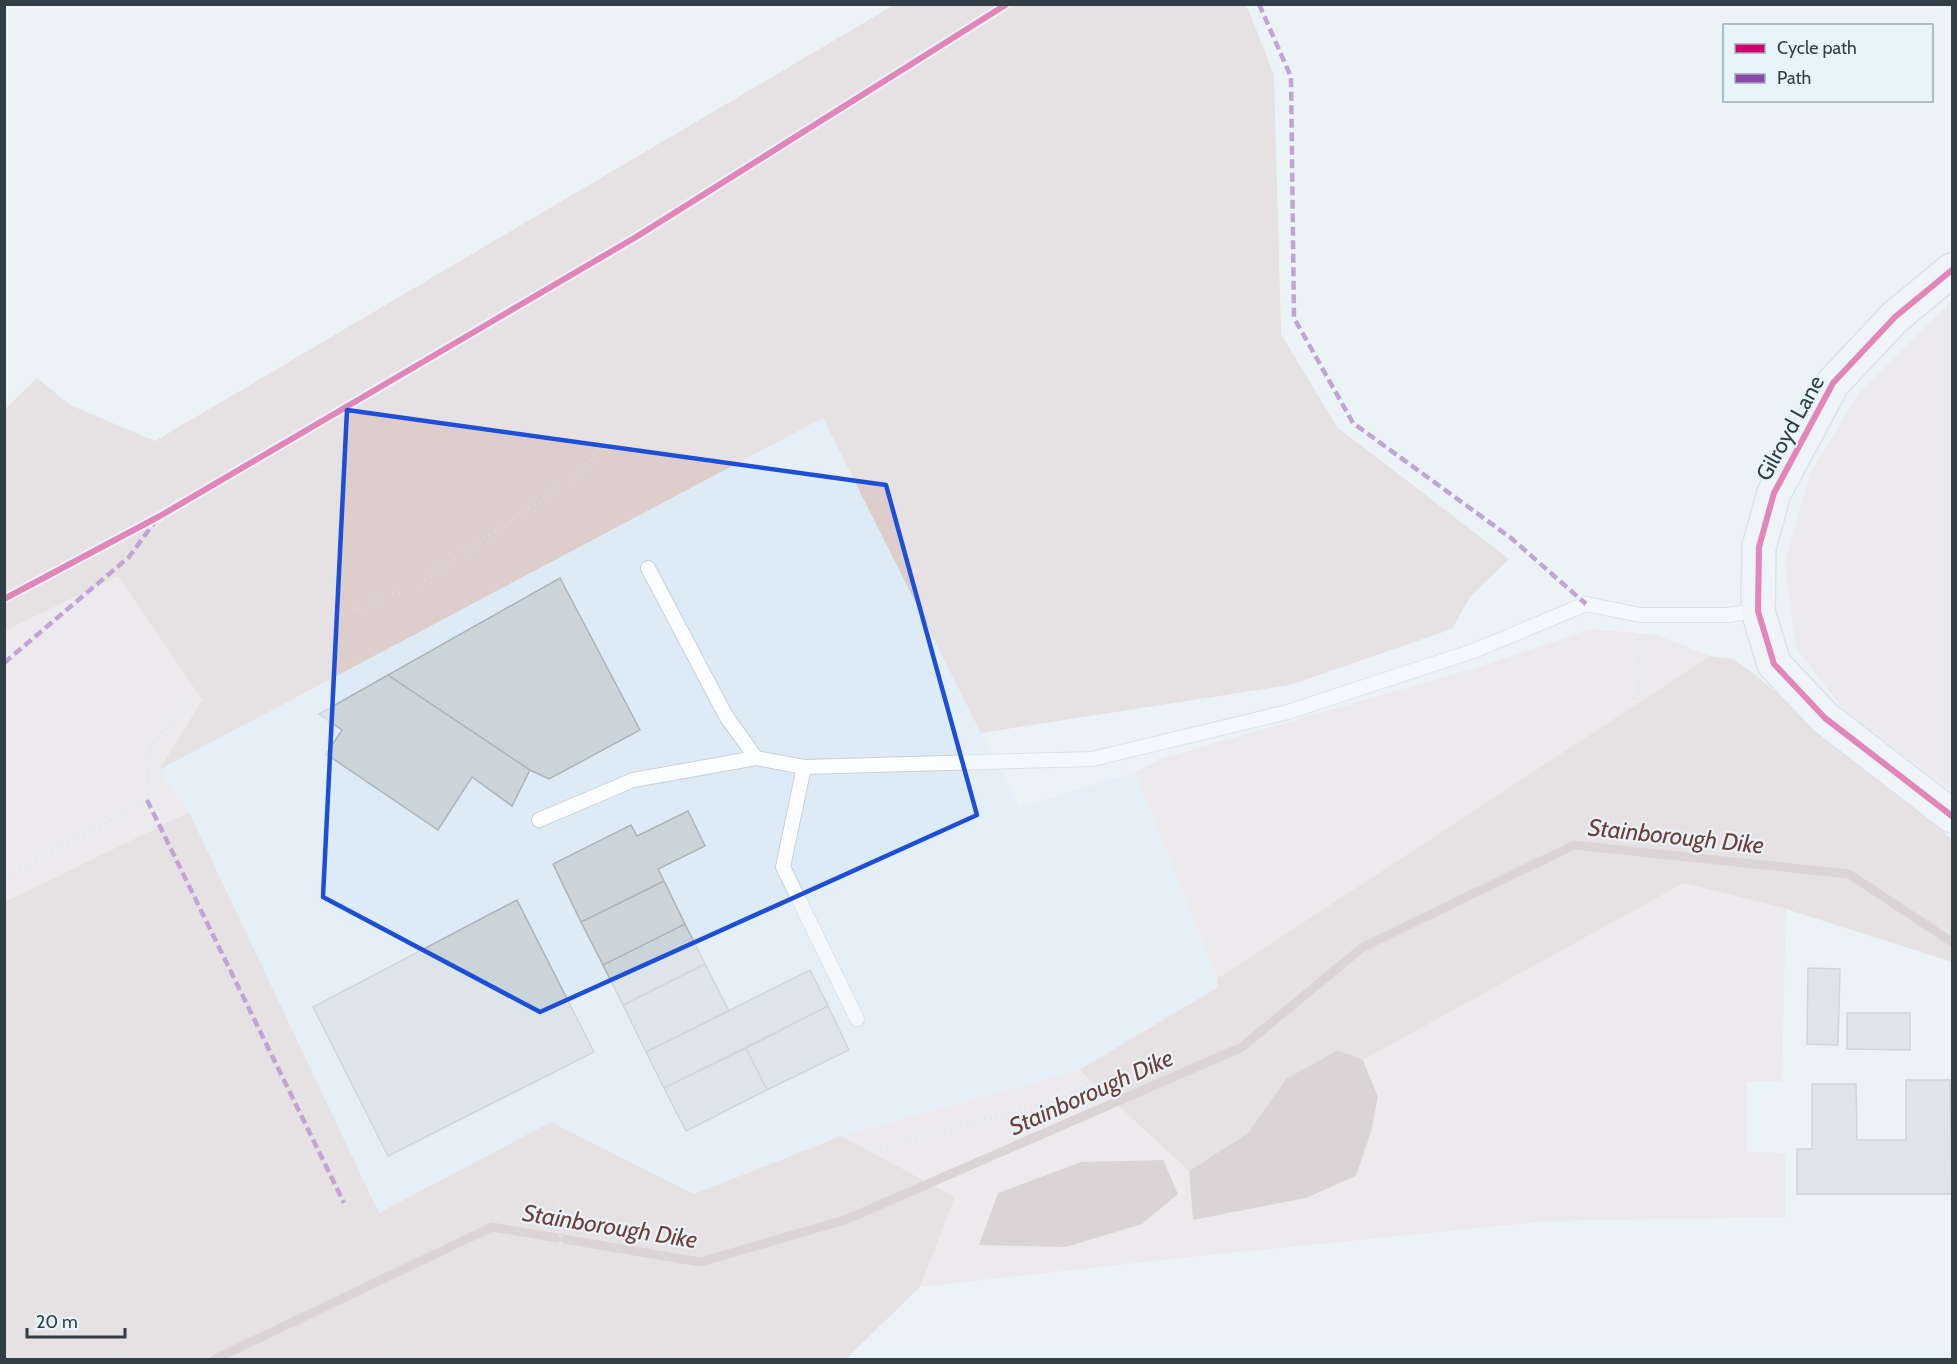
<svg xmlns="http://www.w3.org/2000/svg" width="1957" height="1364" viewBox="0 0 1957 1364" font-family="Cabin,sans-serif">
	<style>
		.built { fill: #dcebf5 }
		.green { fill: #eae0df }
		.forest { fill: #ddcdcb }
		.water { fill: #c6b0ad }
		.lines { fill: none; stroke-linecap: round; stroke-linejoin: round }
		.stream { stroke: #c6b0ad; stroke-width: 9 }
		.building { fill: #cbd4d9; stroke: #abb3b9; stroke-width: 1.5 }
		.lane-casing { stroke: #c8d1d6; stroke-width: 16 }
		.secondary-casing { stroke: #c8d1d6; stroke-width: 36 }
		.path { stroke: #d7d9da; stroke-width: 4; stroke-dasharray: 1.5 4.5; stroke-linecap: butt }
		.lane { stroke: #fcfdfe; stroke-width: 14 }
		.secondary { stroke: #f0f5f7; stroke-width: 33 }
		.quiet { stroke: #8e44ad; stroke-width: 4.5; stroke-dasharray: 9 4.5; stroke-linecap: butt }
		.cycleway-casing { stroke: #e8f4fc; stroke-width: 10 }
		.cycleway { stroke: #d6006c; stroke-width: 6 }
		.marked { fill: none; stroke: #1d4ed8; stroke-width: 4.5; stroke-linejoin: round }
		.labels { text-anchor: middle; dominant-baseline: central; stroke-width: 4.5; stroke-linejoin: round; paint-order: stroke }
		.street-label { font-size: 22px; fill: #323e46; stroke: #e8f4fc }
		.water-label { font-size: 24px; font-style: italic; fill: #703e35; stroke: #e8f4fc }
	</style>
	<rect width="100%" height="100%" fill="#ecf3f7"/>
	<path class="built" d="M 824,418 L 1019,808 L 1135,772 L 1219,986 L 1079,1070 L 841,1136 L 694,1194 L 551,1122 L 379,1213 L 189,812 L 159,770 Z"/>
	<path class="green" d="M 1952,300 L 1952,791 L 1843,709 L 1796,648 L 1785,563 L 1810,473 L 1860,392 Z
		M 118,576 L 202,700 L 159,770 L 189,812 L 5,902 L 5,631 Z
		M 1591,629 L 1657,635 L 1710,656 L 1217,979 L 1135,772 L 1163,758 L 1472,669 Z
		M 1684,883 L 1786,909 L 1782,1081 L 1747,1082 L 1747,1152 L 1785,1153 L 1785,1217 L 1548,1221 L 1189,1257 L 920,1287 L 955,1197 L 841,1136 L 1079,1070 L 1189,1171 L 1193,1220 L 1306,1198 L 1356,1176 L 1371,1132 L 1378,1097 L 1363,1060 Z"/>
	<path class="forest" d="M 894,5 L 1243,4 L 1249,11 L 1274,75 L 1281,334 L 1337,427 L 1509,559 L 1470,597 L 1452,629 L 1290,685 L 981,733 L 823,418 L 159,770 L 202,700 L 118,576 L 5,631 L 5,409 L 37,378 L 70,405 L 155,441 Z
		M 1710,656 L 1733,659 L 1753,673 L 1952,839 L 1952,962 L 1786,909 L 1684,883 L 1363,1060 L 1338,1050 L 1287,1079 L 1248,1133 L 1189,1171 L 1079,1070 L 1218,987 L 1217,979 Z
		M 189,812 L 379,1213 L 551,1122 L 694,1194 L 841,1136 L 955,1197 L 920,1287 L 846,1359 L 5,1359 L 5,902 Z"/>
	<path class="water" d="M 1338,1050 L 1363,1060 L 1378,1097 L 1371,1132 L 1356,1176 L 1306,1198 L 1193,1220 L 1189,1171 L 1248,1133 L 1286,1079 Z
		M 1163,1160 L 1178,1194 L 1142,1224 L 1066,1247 L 979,1245 L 998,1193 L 1081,1162 Z"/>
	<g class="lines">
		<path class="stream" d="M 213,1360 L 492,1227 L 700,1262 L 845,1220 L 1242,1047 L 1363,947 L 1574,845 L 1849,874 L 1952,942"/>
	</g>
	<path class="building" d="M 560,578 L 640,730 L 549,779 L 530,770 L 388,675 Z
		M 388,675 L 530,770 L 512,806 L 472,777 L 438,830 L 326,754 L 342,730 L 319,714 Z
		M 688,811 L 705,846 L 658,869 L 664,881 L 581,922 L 553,864 L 631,825 L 637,836 Z
		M 664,881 L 685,924 L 603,965 L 581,922 Z
		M 517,900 L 594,1052 L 388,1156 L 313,1007 Z
		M 685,924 L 705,964 L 623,1005 L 603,965 Z
		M 705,964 L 729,1011 L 646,1052 L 623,1005 Z
		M 1808,968 L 1840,969 L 1838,1045 L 1807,1044 Z
		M 810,970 L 828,1006 L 664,1088 L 646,1052 Z
		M 828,1006 L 849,1050 L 767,1090 L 746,1048 Z
		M 1847,1013 L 1910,1013 L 1910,1050 L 1847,1049 Z
		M 746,1048 L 767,1090 L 686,1131 L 664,1088 Z
		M 1906,1080 L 1950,1080 L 1952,1194 L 1797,1194 L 1797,1149 L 1812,1149 L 1812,1084 L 1856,1084 L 1857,1140 L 1906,1140 Z"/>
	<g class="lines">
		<g class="lane-casing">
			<path id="lane" d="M 648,568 L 726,716 L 756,758
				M 804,767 L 783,867 L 857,1019
				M 539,820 L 633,780 L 756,758 L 804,767 L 1092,759 L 1288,712 L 1476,650 L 1586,604 L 1640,615 L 1727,615 L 1758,611"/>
		</g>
		<g class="secondary-casing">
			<path id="secondary" d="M 1952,270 L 1895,317 L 1833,383 L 1774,493 L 1759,547 L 1758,611 L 1774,664 L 1825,718 L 1952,816"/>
		</g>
		<path class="path" d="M 636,237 L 671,370
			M 4,878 L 147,800 L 150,747 L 226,660 L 415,586 L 573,478 L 671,370 L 776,350 L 977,322 L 1019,275 L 1011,217 L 1078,160 L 1172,144 L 1204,50 L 1206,4
			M 4,993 L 13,1003 L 151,1059 L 247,1160 L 344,1203 L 365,1247 L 554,1164 L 698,1221 L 854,1156 L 1063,1098 L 1233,997 L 1386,883 L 1585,772 L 1638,693 L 1639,637
			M 554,1164 L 561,1224 L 560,1252
			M 96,1360 L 365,1247
			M 386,1360 L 429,1340 L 528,1267 L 560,1252 L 634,1312 L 659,1360"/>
		<use href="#lane" class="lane"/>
		<use href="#secondary" class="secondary"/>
		<path class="quiet" d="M 1259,4 L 1291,77 L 1294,318 L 1353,423 L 1511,538 L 1586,604
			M 4,663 L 129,557 L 154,523
			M 147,800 L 344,1203"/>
		<g class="cycleway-casing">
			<path id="cycleway" d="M 1952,270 L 1895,317 L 1833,383 L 1774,493 L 1759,547 L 1758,611 L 1774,664 L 1825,718 L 1952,816
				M 4,599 L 160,516 L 636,237 L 1007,4"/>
		</g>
		<use href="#cycleway" class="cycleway"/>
	</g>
	<path d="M0 0H1957V1364H0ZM 347,410 L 886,485 L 977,815 L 540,1012 L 323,897 Z" fill="#ecf3f7" fill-opacity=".55" fill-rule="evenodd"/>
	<path class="marked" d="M 347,410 L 886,485 L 977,815 L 540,1012 L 323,897 Z"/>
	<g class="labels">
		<g class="street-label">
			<text transform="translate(1790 428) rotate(-61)">Gilroyd Lane</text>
		</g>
		<g class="water-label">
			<text transform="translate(1676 836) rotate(6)">Stainborough Dike</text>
			<text transform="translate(1091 1092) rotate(-24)">Stainborough Dike</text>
			<text transform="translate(610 1226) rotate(9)">Stainborough Dike</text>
		</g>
	</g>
	<rect width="1957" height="1364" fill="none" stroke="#323e46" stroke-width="12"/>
	<rect x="1723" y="24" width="210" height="78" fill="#e8f4fc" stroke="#9fabb3" stroke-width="1.5"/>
	<rect x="1735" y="44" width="30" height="9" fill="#d6006c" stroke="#9fabb3" stroke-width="1.5"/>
	<text x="1777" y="54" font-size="18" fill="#323e46">Cycle path</text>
	<rect x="1735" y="74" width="30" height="9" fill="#8e44ad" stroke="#9fabb3" stroke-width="1.5"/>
	<text x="1777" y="84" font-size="18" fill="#323e46">Path</text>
	<path d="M27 1328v9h98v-9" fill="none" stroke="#323e46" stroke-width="3"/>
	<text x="36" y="1328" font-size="18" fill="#323e46" stroke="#e8f4fc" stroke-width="4.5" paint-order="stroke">20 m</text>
</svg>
